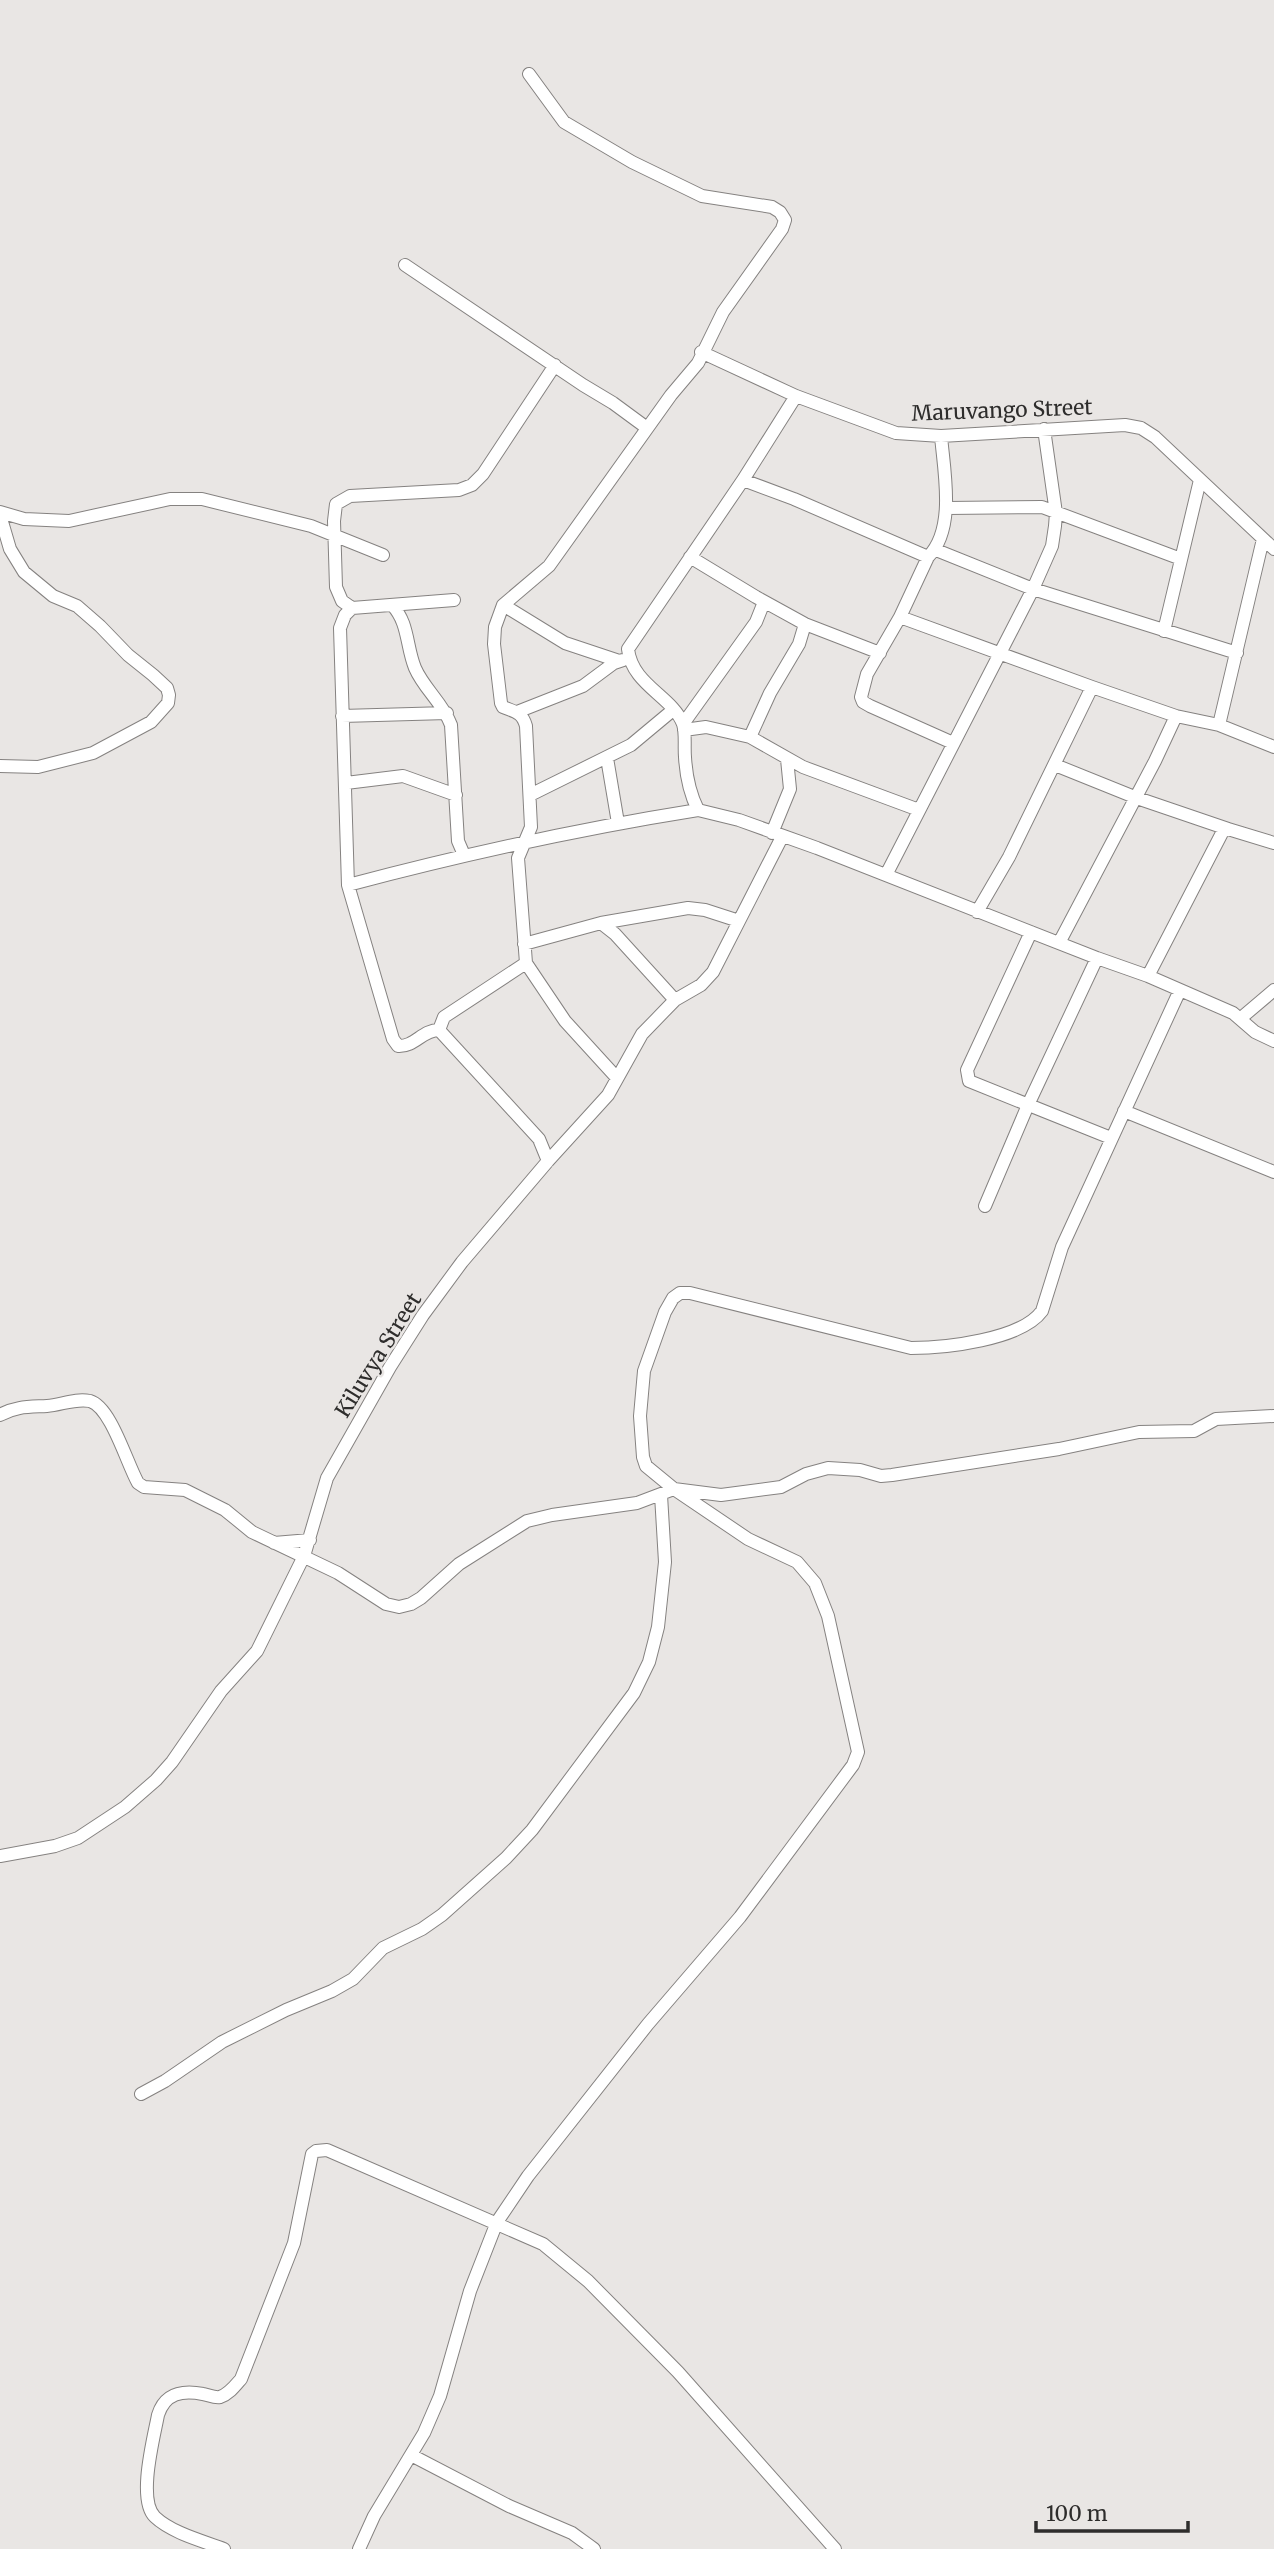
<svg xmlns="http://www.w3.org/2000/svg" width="1274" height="2549" viewBox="0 0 1274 2549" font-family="Merriweather,serif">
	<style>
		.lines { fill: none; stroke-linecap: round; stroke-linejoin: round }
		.street-casing { stroke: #858280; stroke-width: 14 }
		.street { stroke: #fff; stroke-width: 12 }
		.labels { text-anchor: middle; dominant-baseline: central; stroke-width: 5; stroke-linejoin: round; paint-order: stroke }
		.street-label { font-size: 21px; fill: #2e2d2c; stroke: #e9e6e4 }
	</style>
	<rect width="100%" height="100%" fill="#e9e6e4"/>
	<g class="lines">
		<g class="street-casing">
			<path id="street" d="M 529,74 L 564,122 L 632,162 L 702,196 L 772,207 L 780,212 L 785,220 L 782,229 L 723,312 L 698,363 L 671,395 L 549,566 L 503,605 L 495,627 L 494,644 L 501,703 L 503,707 C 515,712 522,712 526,726 L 531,827 L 518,858 L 526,963 L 565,1021 L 617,1078
				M 405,265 L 583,385 L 613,403 L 647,428
				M 701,352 L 796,396 L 896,433 L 941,436 L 1125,425 L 1141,428 L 1155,437 L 1274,549
				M 796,396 L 743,480 L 628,649 C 632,685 672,696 683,724 C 686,733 684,747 685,757 C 686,775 690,794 698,810 L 739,820 L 817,848 L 1097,958 L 1148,976 L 1233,1013 L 1255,1032 L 1274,1041
				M 941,436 C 944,472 956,529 928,557 L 900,617 L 867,674 L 861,697 L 863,702 L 870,706 L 953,743
				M 743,480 L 794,499 L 928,557
				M 947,508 L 1042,507 L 1181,559
				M 0,512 L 24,519 L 69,521 L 170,499 L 202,499 L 311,526 L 383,555
				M 0,515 L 10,549 L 24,572 L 53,596 L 77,606 L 100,626 L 128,655 L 153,675 L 167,688 L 169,695 L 168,703 L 151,722 L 93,753 L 38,767 L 0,766
				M 936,550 L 1033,589 L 1237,653
				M 690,557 L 756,597 L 805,624 L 880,653
				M 454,600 L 352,608 L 345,615 L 340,628 L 348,885 L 393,1039 L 398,1046 C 415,1047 422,1030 439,1030 L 539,1139 L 548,1161
				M 392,605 C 409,623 406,646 415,668 C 424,689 443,703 451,725 L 458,841 L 464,855
				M 503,605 L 565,643 L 619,661
				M 352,608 L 342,601 L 336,587 L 334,521 L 336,504 L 350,496 L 459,490 L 472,485 L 483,474 L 555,365
				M 900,617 L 1092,687 L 1176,716 L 1219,725 L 1274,747
				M 1164,631 L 1200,480
				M 517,712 L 583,686 L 614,663 L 623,660
				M 342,716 L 447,713
				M 683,724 L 756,622 L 764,602
				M 1219,725 L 1263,539
				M 684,730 L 706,727 L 750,737 L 803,767 L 919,810
				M 750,737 L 770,693 L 799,644 L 805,624
				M 607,758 L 618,823
				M 1055,765 L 1137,798 L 1228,829
				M 346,783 L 403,776 L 456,795
				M 530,795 L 631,745 L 673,710
				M 772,833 L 790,789 L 787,759
				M 886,875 L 1033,589 L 1052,546 L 1055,526 L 1056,513 L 1044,429
				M 348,885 C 465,854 578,829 698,810
				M 977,912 L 1009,857 L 1092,687
				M 601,923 L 615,934 L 675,1000
				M 1031,932 L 967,1070 L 969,1081 L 1111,1138
				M 1059,943 L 1155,761 L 1176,716
				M 524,944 L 601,923 L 688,908 L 705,910 L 739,921
				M 1148,976 L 1223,831 L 1228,829 L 1274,843
				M 1241,1018 L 1274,990
				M 439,1030 L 444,1017 L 526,963
				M 1124,1111 L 1274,1172
				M 985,1206 L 1028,1105 L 1097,958
				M 0,1415 C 16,1406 29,1407 47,1406 C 61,1405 75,1398 90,1401 C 111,1407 127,1464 138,1483 L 144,1487 L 185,1490 L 225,1510 L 252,1532 L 338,1573 L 386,1604 L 399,1607 L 411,1604 L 421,1598 L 459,1564 L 527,1521 L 552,1515 L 637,1503 L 674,1489 L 721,1495 L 781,1487 L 806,1474 L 828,1468 L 860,1470 L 881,1476 L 892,1475 L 1059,1449 L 1139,1432 L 1194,1431 L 1216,1419 L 1274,1416
				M 274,1543 L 310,1540
				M 0,1856 L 55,1846 L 78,1838 L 125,1807 L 156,1780 L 172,1762 L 221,1691 L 257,1651 L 304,1556 L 327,1478 L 390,1367 L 423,1315 L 462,1262 L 548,1161 L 608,1095 L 642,1034 L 675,1000 L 701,985 L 713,972 L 782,837
				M 141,2094 L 165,2081 L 222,2042 L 286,2010 L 332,1991 L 353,1979 L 383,1948 L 422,1929 L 442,1915 L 506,1858 L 532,1830 L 634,1693 L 649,1662 L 658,1627 L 665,1562 L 661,1495
				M 411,2455 L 509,2506 L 572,2533 L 594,2549
				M 224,2549 C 203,2541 172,2533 155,2517 C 137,2500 154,2437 158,2415 C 165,2393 182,2390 203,2394 C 209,2395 214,2398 220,2397 C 229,2394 235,2386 241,2379 L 294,2243 L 312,2154 L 316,2151 L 327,2150 L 543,2244 L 588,2281 L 678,2372 L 835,2549
				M 359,2549 L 374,2516 L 424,2433 L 440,2396 L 470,2291 L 497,2222 L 528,2176 L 648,2024 L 740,1917 L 853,1765 L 858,1752 L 828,1616 L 815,1583 L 797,1562 L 748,1539 L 674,1489 L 646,1466 L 643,1457 L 640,1416 L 644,1371 L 665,1312 L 673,1298 L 680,1293 L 690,1293 L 911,1348 C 944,1348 1021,1340 1042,1311 L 1062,1247 L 1180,990"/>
		</g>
		<use href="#street" class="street"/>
	</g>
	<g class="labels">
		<g class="street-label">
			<text transform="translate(1002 410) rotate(-2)">Maruvango Street</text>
			<text transform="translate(378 1355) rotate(-58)">Kiluvya Street</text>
		</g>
	</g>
	<path d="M1036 2521v10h152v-10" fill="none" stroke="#2e2d2c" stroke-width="3.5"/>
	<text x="1046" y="2521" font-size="21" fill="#2e2d2c" stroke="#e9e6e4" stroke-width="5" paint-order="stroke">100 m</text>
</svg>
